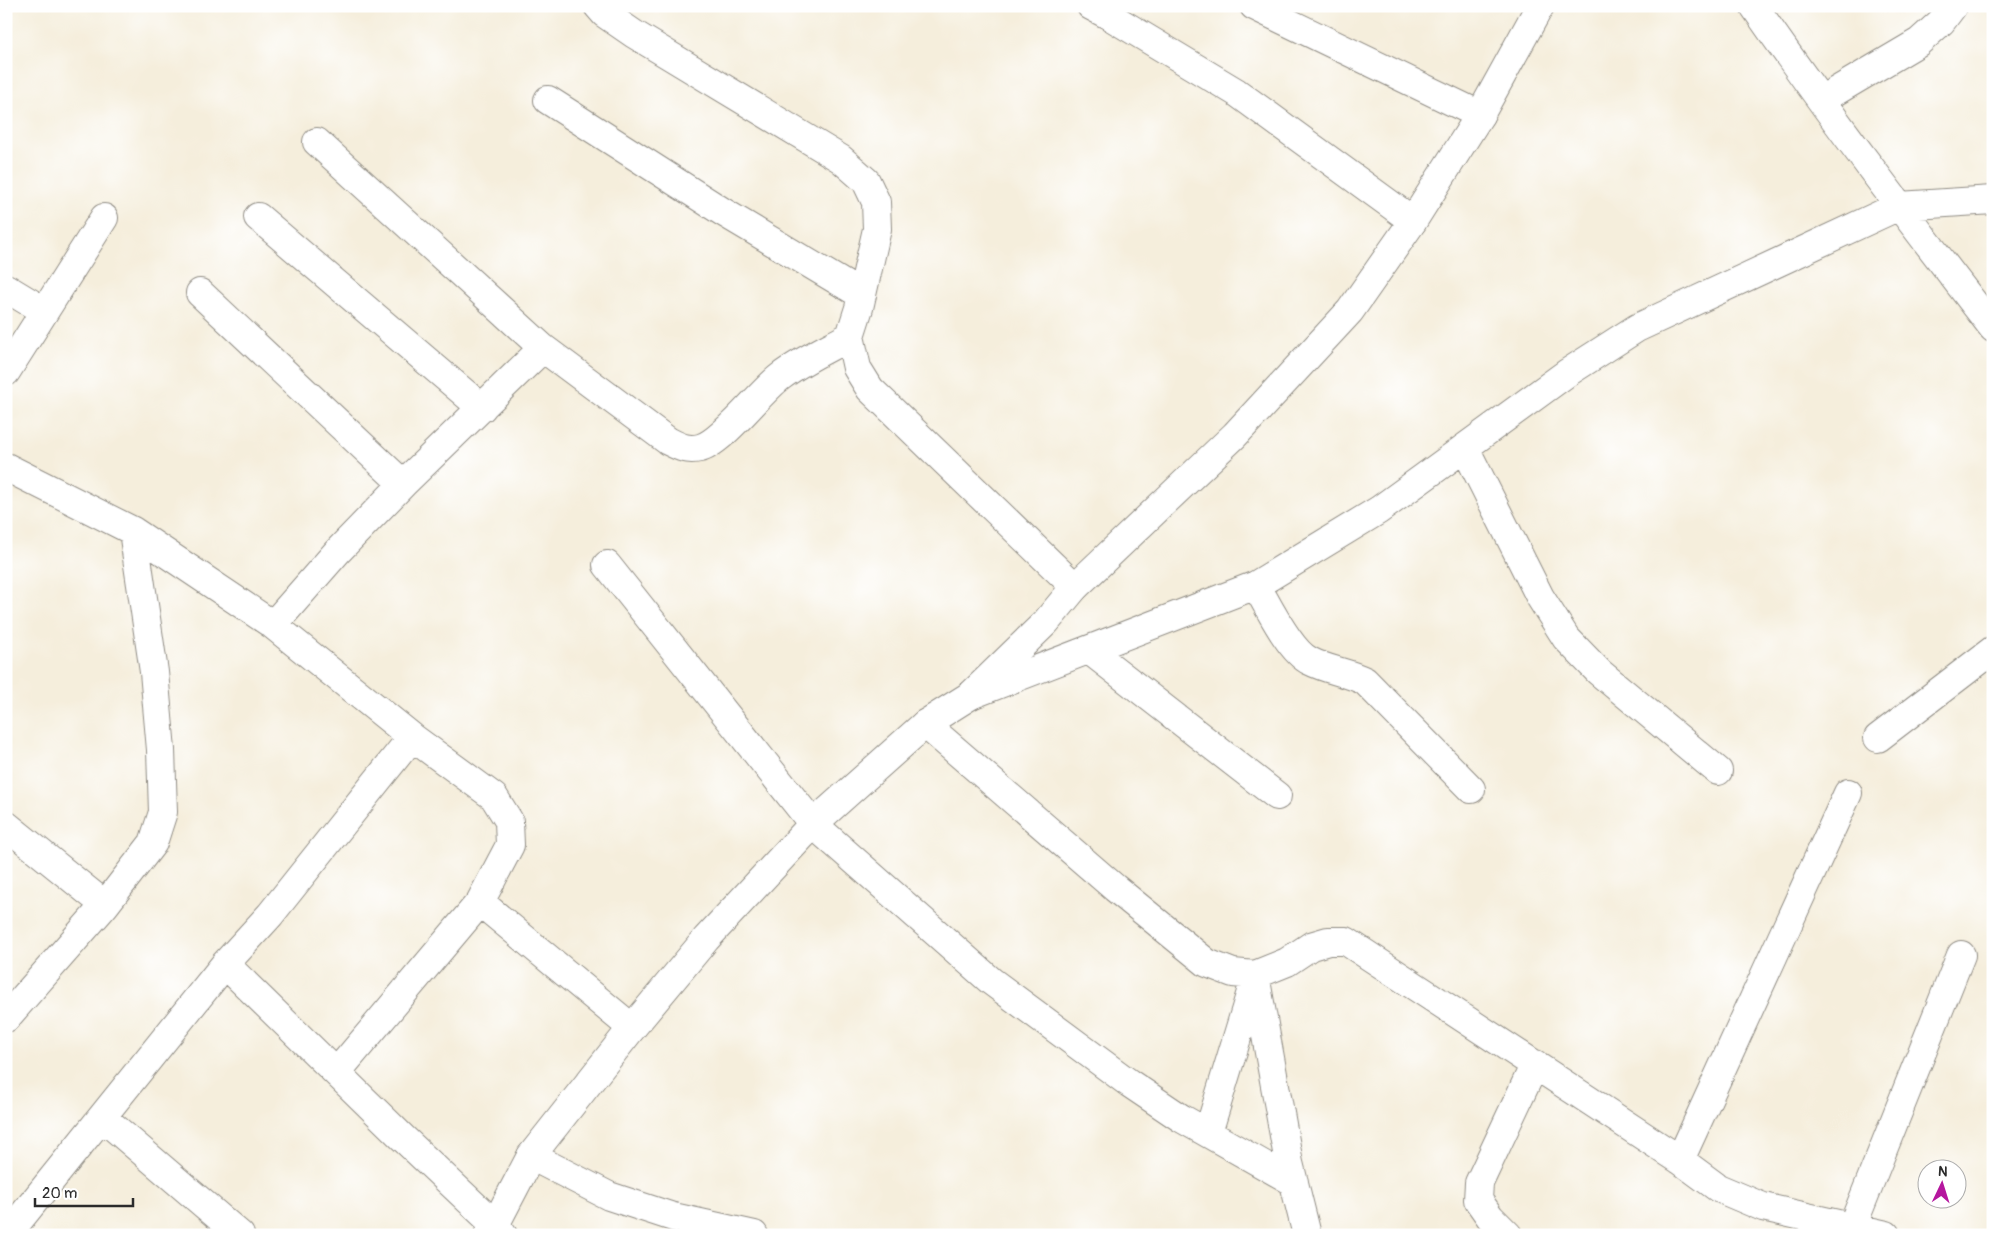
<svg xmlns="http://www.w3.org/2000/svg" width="1999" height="1241" viewBox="0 0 1999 1241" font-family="Pangolin,sans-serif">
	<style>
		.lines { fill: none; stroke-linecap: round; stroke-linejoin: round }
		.minor-casing { stroke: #908c84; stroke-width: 30 }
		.tertiary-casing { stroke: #908c84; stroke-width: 30 }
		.minor { stroke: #fff; stroke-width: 28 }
		.tertiary { stroke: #fff; stroke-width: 28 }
	</style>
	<rect width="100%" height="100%" fill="#fff"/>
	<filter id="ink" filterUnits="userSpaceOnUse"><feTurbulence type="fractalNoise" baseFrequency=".02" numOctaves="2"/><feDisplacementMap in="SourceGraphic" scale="10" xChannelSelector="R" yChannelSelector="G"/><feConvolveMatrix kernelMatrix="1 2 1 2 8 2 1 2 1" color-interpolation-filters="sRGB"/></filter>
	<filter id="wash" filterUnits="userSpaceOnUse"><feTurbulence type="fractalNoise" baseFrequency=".0096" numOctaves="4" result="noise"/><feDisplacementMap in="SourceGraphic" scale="20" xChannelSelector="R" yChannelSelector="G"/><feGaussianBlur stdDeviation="1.12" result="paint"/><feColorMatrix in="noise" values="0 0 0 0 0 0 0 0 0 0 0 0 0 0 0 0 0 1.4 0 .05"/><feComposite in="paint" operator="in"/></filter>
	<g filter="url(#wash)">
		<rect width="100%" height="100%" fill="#f5eedc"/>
	</g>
	<g filter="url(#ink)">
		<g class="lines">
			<g class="minor-casing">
				<path id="minor" d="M 598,6 L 605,14 L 634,34 L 841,159 L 866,181 L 876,202 L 877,229 L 859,308 L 850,336 L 857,368 L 870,389 L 1075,587
					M 1091,6 L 1108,15 L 1236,92 L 1413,221
					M 1254,6 L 1480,115
					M 1754,6 C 1830,116 1911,222 1993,328
					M 548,100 L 723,212 L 862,295
					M 1821,100 L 1919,42 L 1941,22 L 1953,6
					M 317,142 L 543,348 L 668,441 C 680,447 687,451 700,448 C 722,443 760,392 780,377 C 802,360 827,349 850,336
					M 258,217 L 482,408
					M 6,288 L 44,311
					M 200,293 L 403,484
					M 6,372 L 104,218
					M 1465,448 L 1540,597 L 1566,638 L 1599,672 L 1718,771
					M 6,467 L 133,531 L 273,625 L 412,737 L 494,797 L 509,821 L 510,845 L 480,902 L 337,1072
					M 607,565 L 813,824 L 991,981 L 1129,1083 L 1181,1118 L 1294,1182
					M 1256,585 C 1267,604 1290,652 1310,661 C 1327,670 1347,672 1365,681 L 1471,789
					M 273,625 L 337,552 L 403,484 L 543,348
					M 1089,650 L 1277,796
					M 971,695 L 1256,585 L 1379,510 L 1567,373 L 1637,328 L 1899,206 L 1993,200
					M 925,724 L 1115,888 L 1207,963 L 1233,973 L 1255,975 L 1287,962 L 1311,946 L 1328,941 L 1346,941 L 1680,1160 L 1718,1188 L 1763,1207 L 1886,1235
					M 1878,738 L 1993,650
					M 6,825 L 105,905
					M 480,902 L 632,1028
					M 225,964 L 402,1137 L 495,1225 L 503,1235
					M 1255,975 L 1289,1163 L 1307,1235
					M 6,1018 L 105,905 L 153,843 L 163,812 L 161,750 L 154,672 L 133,531
					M 102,1117 L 240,1235
					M 1208,1133 L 1254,982
					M 531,1156 L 609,1196 L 673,1217 L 754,1235
					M 1680,1160 L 1848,793
					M 1852,1227 L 1961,955
					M 7,1235 L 225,964 L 270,915 L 412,737
					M 1508,1235 L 1490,1217 L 1478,1200 L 1479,1183 L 1535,1064"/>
			</g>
			<g class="tertiary-casing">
				<path id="tertiary" d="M 488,1235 L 495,1225 L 531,1156 L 632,1028 L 706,939 L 813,824 L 925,724 L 971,695 L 1046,622 L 1075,587 L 1235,435 L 1350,311 L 1413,221 L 1480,115 L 1540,6"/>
			</g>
			<use href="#minor" class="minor"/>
			<use href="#tertiary" class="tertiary"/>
		</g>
	</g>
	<rect width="1999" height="1241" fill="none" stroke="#fff" stroke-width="25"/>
	<g transform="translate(1942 1184) rotate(4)"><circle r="24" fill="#ffffff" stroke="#aaaaaa"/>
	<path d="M0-4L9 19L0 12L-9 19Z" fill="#b5179e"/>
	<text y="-8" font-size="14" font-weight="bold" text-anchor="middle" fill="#2b2b2b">N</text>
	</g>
	<path d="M35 1198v8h98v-8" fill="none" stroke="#2b2b2b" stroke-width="2.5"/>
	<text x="42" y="1198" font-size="15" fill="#2b2b2b" stroke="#ffffff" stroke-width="4" paint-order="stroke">20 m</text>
</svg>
